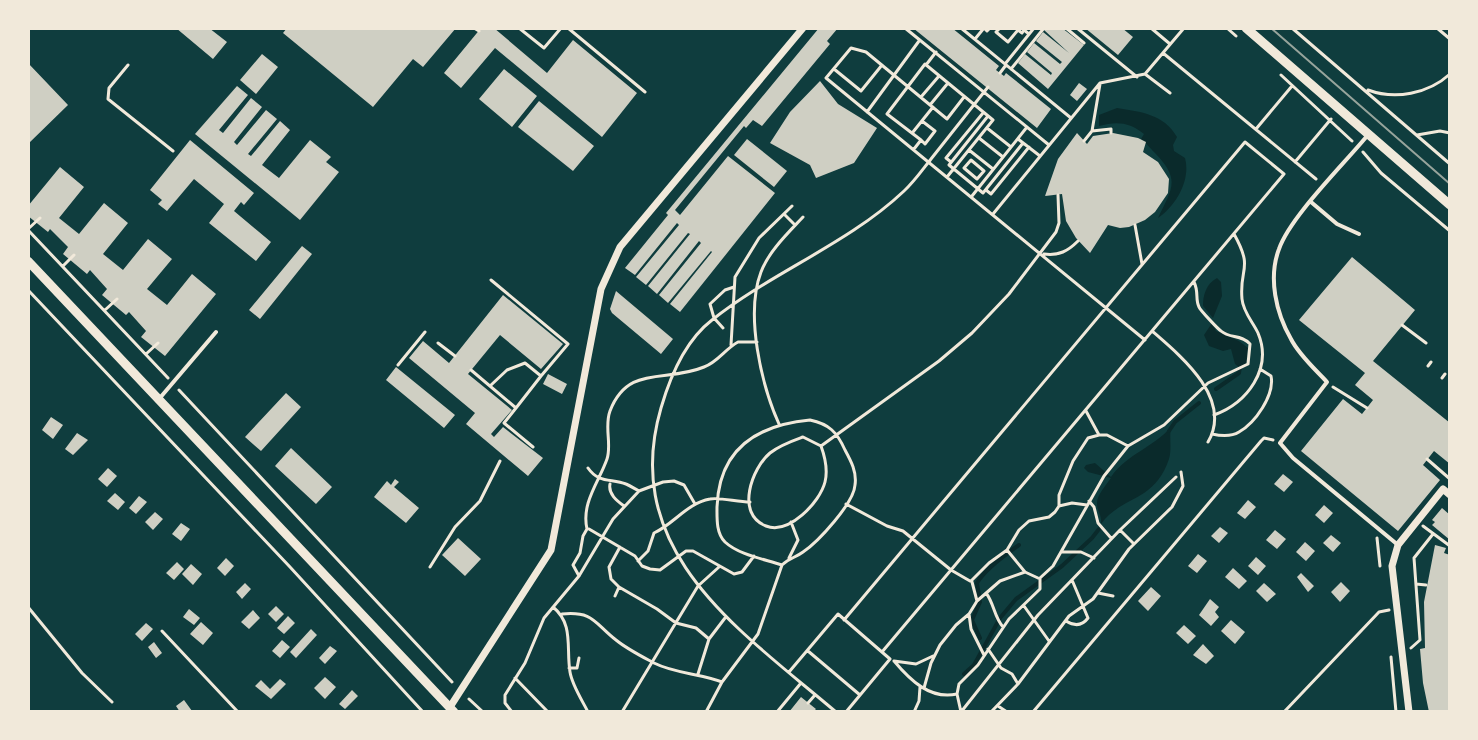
<svg xmlns="http://www.w3.org/2000/svg" width="1478" height="740" viewBox="0 0 1478 740" font-family="Montserrat,sans-serif">
	<style>
		.water { fill: #0a2a2b }
		.lines { fill: none; stroke-linecap: round; stroke-linejoin: round }
		.stream { stroke: #0a2a2b; stroke-width: 4 }
		.building { fill: #cfcfc3 }
		.path { stroke: #f1e9da; stroke-width: 3 }
		.service { stroke: #f1e9da; stroke-width: 4 }
		.minor { stroke: #f1e9da; stroke-width: 7 }
		.tertiary { stroke: #f1e9da; stroke-width: 9 }
		.tram { stroke: #97a49c; stroke-width: 2 }
	</style>
	<rect width="100%" height="100%" fill="#0f3d3e"/>
	<path class="water" d="M 1117,108 C 1141,112 1164,114 1177,137 L 1173,145 L 1174,151 L 1185,158 C 1191,180 1176,206 1158,218 C 1172,188 1181,180 1155,153 C 1149,147 1147,144 1141,139 L 1144,134 C 1130,122 1116,121 1099,126 L 1099,115 Z
		M 1217,278 L 1221,282 L 1222,296 L 1213,318 L 1203,306 C 1203,295 1206,284 1217,278 Z
		M 1212,323 L 1216,331 L 1239,341 L 1248,348 L 1246,364 L 1240,368 L 1235,364 L 1231,349 L 1223,351 L 1209,346 L 1204,335 Z
		M 1171,427 C 1169,437 1172,449 1169,459 C 1154,503 1122,495 1101,524 C 1102,514 1097,512 1097,503 C 1097,495 1106,485 1111,478 L 1088,472 L 1084,468 L 1086,465 L 1095,463 L 1111,477 C 1127,454 1154,447 1171,427 Z"/>
	<g class="lines">
		<path class="stream" d="M 1216,389 L 1239,373 L 1240,367
			M 1169,431 L 1175,422 L 1199,403
			M 980,638 L 972,620 L 980,602 L 977,583 C 985,569 1006,554 1019,545
			M 964,674 L 974,665 L 1000,618 L 1016,599 L 1062,566 L 1092,538 L 1099,529"/>
	</g>
	<path class="building" d="M 176,28 L 209,28 L 227,42 L 213,59 Z
		M 287,28 L 456,28 L 423,67 L 413,59 L 373,107 L 283,33 Z
		M 481,28 L 494,28 L 547,73 L 573,40 L 637,93 L 602,137 L 495,48 L 461,88 L 444,73 Z
		M 819,28 L 838,28 L 827,41 L 830,44 L 762,126 L 753,120 L 746,128 L 744,126 L 675,210 L 680,215 L 728,156 L 775,193 L 680,312 L 670,304 L 712,252 L 711,251 L 668,303 L 659,295 L 701,243 L 699,241 L 657,294 L 648,286 L 690,234 L 688,233 L 646,285 L 636,277 L 679,225 L 677,223 L 635,275 L 625,268 L 668,215 L 666,213 Z
		M 913,28 L 952,28 L 999,66 L 996,70 L 1004,76 L 1006,73 L 1051,109 L 1037,128 Z
		M 1046,28 L 1062,28 L 1084,45 L 1048,89 L 1018,63 L 1025,54 L 1051,75 L 1052,73 L 1027,52 L 1034,43 L 1060,64 L 1062,62 L 1036,41 L 1043,32 L 1069,53 L 1044,30 Z
		M 1085,28 L 1122,28 L 1133,37 L 1118,55 Z
		M 262,54 L 278,67 L 256,94 L 240,80 Z
		M 28,63 L 68,105 L 28,144 Z
		M 504,69 L 537,96 L 512,127 L 479,99 Z
		M 820,81 L 838,104 L 877,128 L 854,163 L 816,178 L 810,165 L 770,143 L 790,112 Z
		M 1079,83 L 1087,89 L 1077,101 L 1070,95 Z
		M 237,86 L 248,95 L 219,130 L 223,133 L 251,98 L 262,107 L 234,142 L 237,145 L 266,110 L 277,119 L 248,154 L 251,156 L 280,121 L 290,130 L 262,165 L 279,178 L 310,140 L 331,157 L 326,162 L 339,172 L 300,220 L 195,134 Z
		M 539,101 L 594,146 L 573,171 L 518,127 Z
		M 1077,133 L 1087,144 L 1093,136 L 1113,133 L 1138,138 L 1146,142 L 1143,152 L 1158,162 L 1169,179 L 1168,193 L 1155,212 L 1145,220 L 1129,227 L 1120,228 L 1108,225 L 1090,253 L 1076,238 L 1066,221 L 1062,194 L 1045,196 L 1058,159 Z
		M 747,139 L 787,171 L 774,187 L 734,155 Z
		M 190,140 L 254,193 L 244,205 L 241,202 L 234,211 L 271,242 L 256,261 L 209,223 L 224,204 L 194,179 L 167,211 L 158,204 L 162,200 L 150,190 Z
		M 60,167 L 84,187 L 59,218 L 79,234 L 104,203 L 128,223 L 103,254 L 123,270 L 148,239 L 172,259 L 147,289 L 167,305 L 192,274 L 216,294 L 165,356 L 141,337 L 146,331 L 129,312 L 126,315 L 102,295 L 107,289 L 90,270 L 87,274 L 63,254 L 68,247 L 50,229 L 48,232 L 28,216 L 28,206 Z
		M 302,246 L 312,254 L 260,319 L 249,310 Z
		M 1352,257 L 1415,310 L 1373,361 L 1450,423 L 1450,464 L 1434,451 L 1423,465 L 1440,480 L 1398,531 L 1301,451 L 1343,399 L 1362,414 L 1373,400 L 1355,385 L 1365,373 L 1299,320 Z
		M 616,291 L 673,339 L 661,354 L 612,313 L 610,309 Z
		M 503,295 L 563,344 L 541,369 L 500,335 L 468,374 L 512,410 L 491,434 L 494,437 L 503,427 L 543,458 L 528,476 L 466,424 L 475,413 L 409,358 L 423,341 L 449,363 Z
		M 396,367 L 455,415 L 444,428 L 386,380 Z
		M 548,374 L 567,384 L 562,394 L 543,384 Z
		M 286,393 L 301,407 L 261,451 L 245,437 Z
		M 51,417 L 63,425 L 53,439 L 42,430 Z
		M 77,433 L 88,440 L 73,455 L 65,449 Z
		M 291,448 L 332,487 L 316,504 L 275,466 Z
		M 108,468 L 117,476 L 107,487 L 98,479 Z
		M 1283,474 L 1293,482 L 1284,492 L 1274,484 Z
		M 395,479 L 399,482 L 394,487 L 419,508 L 406,523 L 374,497 L 387,481 L 391,485 Z
		M 115,493 L 125,502 L 118,510 L 107,501 Z
		M 139,496 L 147,502 L 136,514 L 129,508 Z
		M 1248,500 L 1256,507 L 1245,519 L 1237,513 Z
		M 1324,505 L 1333,513 L 1324,523 L 1315,515 Z
		M 1442,508 L 1450,515 L 1450,540 L 1432,525 L 1435,522 L 1432,520 Z
		M 155,512 L 163,519 L 153,530 L 145,522 Z
		M 181,523 L 190,529 L 181,541 L 172,534 Z
		M 1220,527 L 1228,533 L 1219,543 L 1211,536 Z
		M 1275,530 L 1286,539 L 1277,549 L 1266,540 Z
		M 1331,535 L 1341,543 L 1333,552 L 1323,543 Z
		M 458,538 L 481,559 L 465,576 L 442,555 Z
		M 1305,542 L 1315,551 L 1306,561 L 1296,552 Z
		M 1435,545 L 1446,548 L 1444,553 L 1450,555 L 1450,712 L 1429,712 L 1423,683 L 1420,649 L 1425,648 L 1424,602 Z
		M 1198,554 L 1207,561 L 1197,573 L 1188,566 Z
		M 1256,557 L 1266,566 L 1258,575 L 1248,566 Z
		M 226,558 L 234,566 L 225,576 L 217,568 Z
		M 177,562 L 184,569 L 174,580 L 166,573 Z
		M 191,564 L 202,574 L 193,585 L 182,574 Z
		M 1233,568 L 1247,581 L 1239,589 L 1225,577 Z
		M 1301,573 L 1314,586 L 1308,592 L 1297,577 Z
		M 1341,582 L 1350,591 L 1340,602 L 1331,592 Z
		M 245,583 L 251,589 L 242,599 L 236,592 Z
		M 1264,583 L 1276,594 L 1267,602 L 1256,591 Z
		M 1151,587 L 1161,596 L 1148,611 L 1138,601 Z
		M 1210,599 L 1219,607 L 1215,612 L 1219,617 L 1211,626 L 1199,615 Z
		M 276,606 L 284,614 L 276,622 L 268,614 Z
		M 189,609 L 200,618 L 194,625 L 183,617 Z
		M 253,610 L 260,618 L 249,629 L 241,622 Z
		M 288,616 L 295,623 L 284,634 L 277,628 Z
		M 1231,620 L 1245,632 L 1235,644 L 1221,631 Z
		M 201,622 L 213,633 L 203,645 L 190,634 Z
		M 146,623 L 153,629 L 142,641 L 135,634 Z
		M 1184,625 L 1196,636 L 1188,644 L 1176,633 Z
		M 311,629 L 317,635 L 296,658 L 290,652 Z
		M 282,640 L 290,647 L 280,658 L 272,651 Z
		M 154,642 L 162,653 L 156,658 L 148,647 Z
		M 1203,644 L 1214,656 L 1206,664 L 1193,655 Z
		M 330,646 L 337,651 L 325,664 L 319,658 Z
		M 325,677 L 336,687 L 325,699 L 314,688 Z
		M 280,679 L 286,684 L 271,699 L 255,686 L 261,680 L 270,689 Z
		M 352,690 L 358,696 L 345,709 L 339,704 Z
		M 801,697 L 816,709 L 813,712 L 789,712 Z
		M 184,700 L 192,711 L 191,712 L 180,712 L 176,706 Z"/>
	<g class="lines">
		<path class="path" d="M 474,28 L 479,31
			M 519,28 L 544,48 L 561,28
			M 568,28 L 645,92
			M 905,28 L 1049,145
			M 961,28 L 1071,118
			M 1000,28 L 996,32 L 1008,42 L 1018,30 L 1016,28
			M 1066,28 L 1084,43
			M 1077,28 L 1137,77
			M 1151,28 L 1170,44
			M 1227,28 L 1236,36
			M 1292,28 L 1450,164
			M 1437,28 L 1450,39
			M 1018,30 L 1022,33 L 1024,30 L 1029,34
			M 975,39 L 984,28 L 987,31 L 990,28
			M 1163,53 L 1316,179
			M 1005,64 L 1034,28
			M 128,65 L 109,88 L 108,99 L 173,151
			M 926,65 L 936,52
			M 834,69 L 861,91 L 882,65
			M 1011,69 L 1044,28
			M 1000,73 L 1006,65
			M 1145,74 L 1170,93
			M 1281,75 L 1352,141
			M 1368,90 C 1395,100 1428,94 1450,74
			M 921,97 L 939,76
			M 964,97 L 947,119 L 866,52 L 851,48 L 826,78 L 1145,340
			M 930,105 L 948,83
			M 867,112 L 919,41
			M 988,116 L 949,165 L 983,193 L 1023,143
			M 987,128 L 1011,147
			M 1256,129 L 1292,86
			M 1092,131 L 1100,84
			M 913,132 L 933,107
			M 1417,135 L 1440,131 L 1450,133
			M 979,138 L 1003,157
			M 1018,139 L 1040,156
			M 921,140 L 925,144 L 935,131 L 922,121
			M 1084,141 L 1092,131 L 1111,129 L 1111,133
			M 914,149 L 921,140 L 887,114 L 925,64 L 993,120 L 947,177
			M 969,150 L 993,169
			M 1363,152 L 1381,173 L 1450,231
			M 971,160 L 984,171 L 977,179 L 964,168 Z
			M 951,162 L 946,158 L 983,113
			M 1295,162 L 1331,119
			M 986,190 L 991,194 L 1029,147
			M 972,196 L 1027,127
			M 784,214 L 795,225
			M 993,214 L 1100,83 L 1145,74 L 1184,28
			M 1135,225 L 1142,264
			M 28,229 L 40,218
			M 28,230 L 168,378
			M 1044,254 C 1059,256 1068,251 1078,241
			M 63,266 L 74,255
			M 28,290 L 290,567 L 423,712
			M 105,310 L 117,299
			M 1402,325 L 1426,343
			M 723,328 L 714,318 L 710,304 L 725,290 L 734,287
			M 1152,331 C 1182,357 1233,399 1208,442
			M 438,343 L 455,356
			M 731,345 L 735,277 L 759,238 L 792,206
			M 146,354 L 158,343
			M 398,365 L 425,332
			M 1428,366 L 1431,362
			M 471,370 L 516,408 L 504,423 L 533,447
			M 1442,378 L 1445,374
			M 490,386 L 507,370 L 525,363 L 541,376 L 568,344 L 491,280
			M 1333,387 L 1367,408
			M 179,390 L 452,682
			M 516,408 L 541,376
			M 1086,411 L 1099,435
			M 1214,415 C 1247,403 1273,369 1258,333 C 1253,322 1243,312 1242,299 C 1239,267 1254,270 1234,234
			M 810,420 C 829,424 837,432 845,450 C 851,461 857,472 855,485 C 854,503 818,542 803,552 C 795,558 789,558 782,565 C 764,559 739,555 725,542 C 716,533 717,518 717,507 C 719,449 757,425 810,420 Z
			M 779,424 C 761,384 745,314 761,272 C 769,251 788,233 803,217
			M 1212,434 C 1221,436 1231,437 1239,432 C 1255,423 1275,395 1271,376 L 1260,369
			M 803,437 L 821,446 C 825,457 828,470 825,482 C 820,502 789,535 766,526 C 735,514 752,468 770,453 C 780,445 792,441 803,437 Z
			M 821,446 L 939,361 L 972,333 L 1009,294 L 1056,232 L 1059,223 L 1058,195
			M 1427,459 L 1450,479
			M 588,468 C 599,484 612,478 626,484 C 631,486 635,489 639,491
			M 610,484 C 608,494 617,501 624,506
			M 1089,501 L 1094,507 L 1098,523 L 1111,538
			M 846,504 L 887,526 L 903,531 L 951,570 L 970,581
			M 1059,506 L 1072,503 L 1087,505
			M 1423,526 L 1450,546
			M 589,529 L 635,556 L 642,566 L 650,569 L 660,570 L 686,551 L 693,551 L 734,574 L 742,572 L 754,556
			M 1120,530 L 1133,543
			M 1377,538 L 1380,566
			M 620,547 L 609,567 L 611,579 L 619,587 L 657,609 L 676,623 L 696,628 L 709,639 L 698,674
			M 1007,550 L 1025,572
			M 1061,552 L 1081,552 L 1094,558
			M 789,558 L 798,540 L 791,522
			M 638,561 L 648,551 L 654,533 C 674,524 687,503 710,499 C 720,497 737,502 750,502
			M 430,567 L 455,527 L 480,501 L 500,461
			M 579,576 L 573,565 L 580,553 L 583,536 L 587,529 C 581,503 599,482 607,459 C 612,444 604,427 610,411 C 628,364 666,383 704,367 C 718,362 725,349 738,342 L 757,342
			M 971,581 L 989,563 L 1007,550 L 1019,530 L 1029,521 L 1049,517 L 1055,512 L 1059,506 L 1059,495 L 1073,461 L 1088,438 L 1099,435 L 1107,435 L 1128,446
			M 972,582 L 977,601
			M 1416,584 L 1426,585
			M 986,593 C 994,603 994,617 1003,627
			M 1098,593 L 1113,596
			M 615,596 L 619,587
			M 1024,606 L 1049,641
			M 28,607 L 82,673 L 112,702
			M 553,607 C 574,624 566,648 570,672 C 572,685 582,700 588,712
			M 562,614 C 594,611 594,623 616,640 C 627,649 641,656 654,663 C 676,674 699,673 722,682
			M 969,614 L 971,629 L 984,655
			M 844,620 L 1245,142 L 1284,174 L 882,652
			M 1066,621 C 1074,626 1082,626 1088,618 L 1072,580
			M 162,631 L 238,712
			M 709,639 L 725,618
			M 1411,648 L 1420,640 L 1414,558 L 1433,534
			M 988,649 L 1001,668 L 1012,674 L 1018,684
			M 808,651 L 860,695
			M 1391,657 L 1396,712
			M 894,661 C 910,680 930,700 957,694
			M 894,661 L 916,664 L 933,656
			M 569,668 L 577,668 L 579,658
			M 789,672 L 838,614 L 890,659 L 846,712
			M 515,678 L 548,712
			M 924,688 L 931,663 L 940,645 L 956,625 L 969,614 L 977,601 L 1000,581 L 1025,572 L 1038,578
			M 469,699 L 483,712
			M 808,703 L 815,695
			M 998,706 L 1007,712
			M 512,712 L 505,703 L 505,695 L 525,663 L 544,618 L 579,576 L 613,519 L 639,491 L 663,482 L 674,481 L 684,485 L 695,504
			M 622,712 L 698,586 L 719,567
			M 706,712 L 722,682 L 758,634 L 782,565
			M 777,712 L 801,683
			M 836,712 C 741,631 619,552 661,408 C 670,377 686,340 712,320 C 772,272 848,244 904,191 C 914,182 923,169 931,159 C 950,135 969,111 988,87
			M 914,712 L 919,701 L 920,687
			M 961,712 L 957,694 L 959,684 L 978,665 L 1009,619 L 1040,589 L 1040,578 L 1053,566 L 1104,476 L 1128,446 L 1164,425 L 1208,383 L 1248,364 L 1250,344 C 1241,334 1230,339 1221,331 C 1218,329 1200,310 1199,307 C 1195,299 1199,292 1194,282
			M 961,712 L 1038,615 L 1120,530 L 1176,477
			M 991,712 L 1018,684 L 1069,616 L 1093,599 L 1129,549 L 1172,507 L 1183,486 L 1181,472
			M 1033,712 L 1261,441 L 1264,438 L 1273,440
			M 1284,712 L 1379,612 L 1389,610"/>
		<path class="service" d="M 1367,136 C 1344,164 1290,217 1279,249 C 1268,278 1276,313 1291,339 C 1299,355 1315,369 1327,382 L 1280,443 L 1293,458 L 1398,545
			M 1311,202 L 1337,224 L 1359,234
			M 159,399 L 216,332"/>
		<path class="minor" d="M 450,707 L 551,550 L 601,289 L 620,247 L 803,28
			M 1409,712 L 1392,566 L 1398,545 L 1443,489 L 1450,495"/>
		<path class="tertiary" d="M 1246,28 L 1450,205
			M 28,261 L 454,712"/>
		<path class="tram" d="M 1271,28 L 1450,184"/>
	</g>
	<rect width="1478" height="740" fill="none" stroke="#f1e9da" stroke-width="60"/>
</svg>
